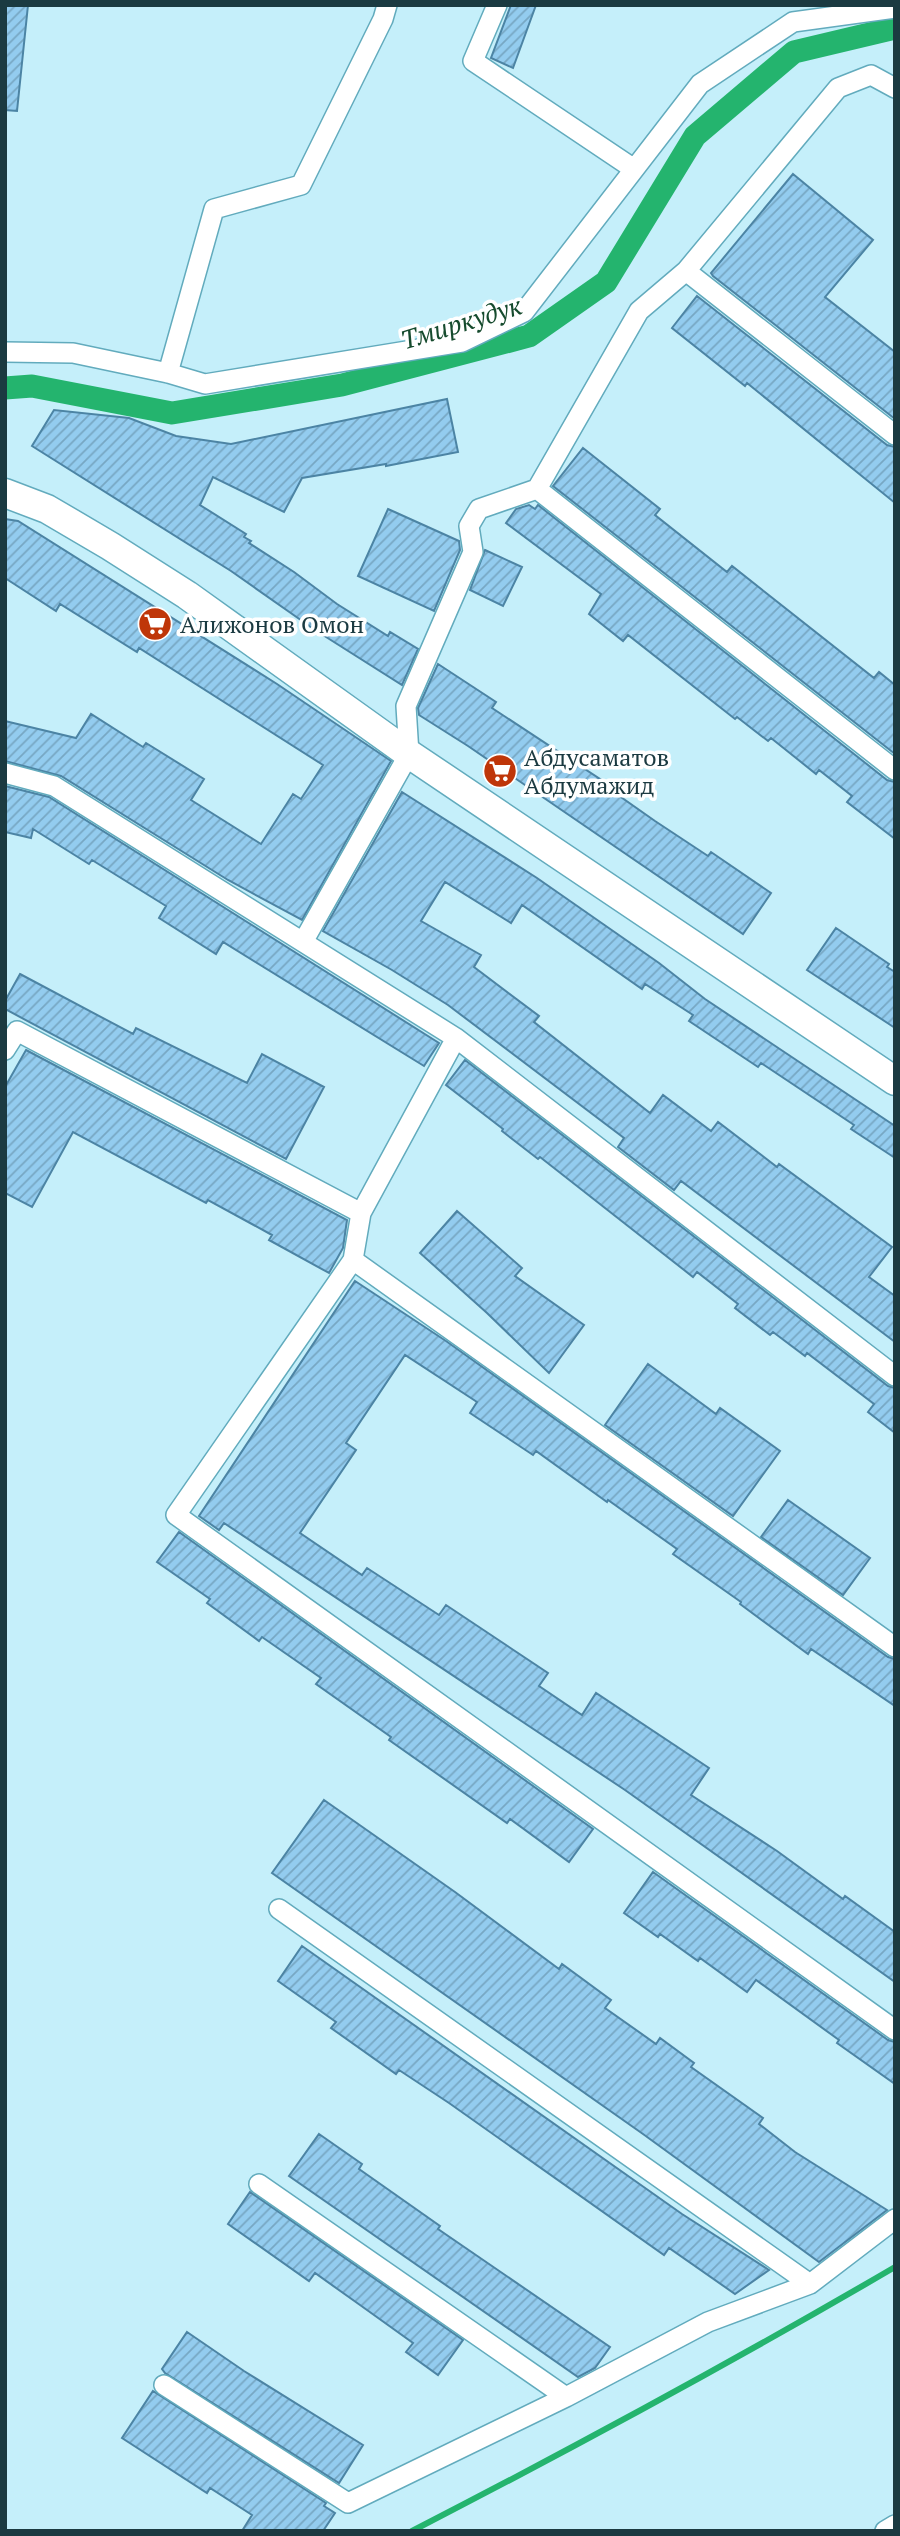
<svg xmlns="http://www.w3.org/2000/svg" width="900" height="2536" viewBox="0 0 900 2536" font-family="'PT Serif',serif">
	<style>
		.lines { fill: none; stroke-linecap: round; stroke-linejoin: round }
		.stream { stroke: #24b46e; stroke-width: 6 }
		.canal { stroke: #24b46e; stroke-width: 23 }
		.building { fill: url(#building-hatch); stroke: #4c84a4; stroke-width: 2 }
		.minor-casing { stroke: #62abbd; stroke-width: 22 }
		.secondary-casing { stroke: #62abbd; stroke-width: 31 }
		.minor { stroke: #fff; stroke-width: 19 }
		.secondary { stroke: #fff; stroke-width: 28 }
		.labels { text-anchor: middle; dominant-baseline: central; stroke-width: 7; stroke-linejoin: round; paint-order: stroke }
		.poi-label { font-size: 24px; fill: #1b3a41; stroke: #fff; text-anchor: start }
		.water-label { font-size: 26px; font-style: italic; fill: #164b2e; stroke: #fff }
	</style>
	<defs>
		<pattern id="building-hatch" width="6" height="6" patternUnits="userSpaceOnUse" patternTransform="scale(1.75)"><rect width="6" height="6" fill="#93ccef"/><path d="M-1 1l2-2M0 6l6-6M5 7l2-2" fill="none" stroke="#77a7c3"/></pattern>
	</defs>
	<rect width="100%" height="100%" fill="#c5effa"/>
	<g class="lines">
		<path class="stream" d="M 412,2531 C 575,2447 736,2360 895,2267"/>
		<path class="canal" d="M 5,388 L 32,386 L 172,413 L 342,385 L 529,336 L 606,282 L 695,136 L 794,52 L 895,28"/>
	</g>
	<path class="building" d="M 5,5 L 28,5 L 17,111 L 5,110 Z
		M 511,5 L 536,5 L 513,68 L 491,58 Z
		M 793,174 L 873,240 L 825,297 L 895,352 L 895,419 L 713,276 L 711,273 Z
		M 697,296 L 887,445 L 895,447 L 895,503 L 747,383 L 745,386 L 672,328 Z
		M 447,399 L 458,452 L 386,466 L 386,464 L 302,478 L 284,512 L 213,477 L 200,505 L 246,534 L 244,537 L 251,541 L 249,543 L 294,572 L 337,604 L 388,636 L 390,632 L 418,649 L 402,685 L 315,630 L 231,571 L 32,446 L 54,410 L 129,418 L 176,436 L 231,444 Z
		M 583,448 L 660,509 L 655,515 L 727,572 L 732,566 L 874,678 L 879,672 L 895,685 L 895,754 L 553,486 Z
		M 529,505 L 535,509 L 538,505 L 887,780 L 895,782 L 895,839 L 847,802 L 852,796 L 819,770 L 816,774 L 771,738 L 768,741 L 737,717 L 735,719 L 628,635 L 623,641 L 589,614 L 601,594 L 506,523 L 516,509 Z
		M 388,509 L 459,541 L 460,550 L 434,611 L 358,576 Z
		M 5,519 L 18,521 L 277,684 L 391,761 L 302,920 L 228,880 L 61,776 L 5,761 L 5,721 L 76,738 L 91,714 L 143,747 L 146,743 L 204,779 L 191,800 L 261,844 L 293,794 L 301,799 L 323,765 L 139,648 L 137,652 L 60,604 L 56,611 L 5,578 Z
		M 485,550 L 522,567 L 503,606 L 470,590 Z
		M 438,664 L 496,702 L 492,708 L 603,781 L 601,783 L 655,821 L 708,856 L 711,852 L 771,893 L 743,934 L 468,746 L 419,715 L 418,708 Z
		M 5,786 L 49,797 L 439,1043 L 424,1066 L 223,942 L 216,954 L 159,918 L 166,906 L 92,860 L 89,864 L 33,829 L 31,838 L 5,832 Z
		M 402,792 L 537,878 L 659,963 L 705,999 L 895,1126 L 895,1158 L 851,1129 L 854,1125 L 761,1063 L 758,1067 L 689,1021 L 693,1015 L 645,984 L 642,989 L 522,905 L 511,923 L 445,882 L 421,921 L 481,955 L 474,967 L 539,1016 L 534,1022 L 650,1113 L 663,1095 L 711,1131 L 718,1122 L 777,1167 L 779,1164 L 892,1247 L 869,1277 L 895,1296 L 895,1342 L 681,1181 L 674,1190 L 618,1147 L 624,1138 L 448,1005 L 392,970 L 323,931 Z
		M 836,928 L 889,964 L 887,967 L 895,972 L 895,1028 L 807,970 Z
		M 20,974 L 133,1034 L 136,1028 L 247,1083 L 262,1054 L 324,1087 L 286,1159 L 5,1009 L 5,1001 Z
		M 26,1050 L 347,1220 L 343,1248 L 329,1273 L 269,1240 L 272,1235 L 208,1200 L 206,1203 L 73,1132 L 32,1207 L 5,1193 L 5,1087 Z
		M 465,1060 L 888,1386 L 895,1388 L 895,1433 L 868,1412 L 874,1404 L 807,1353 L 805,1356 L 773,1332 L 770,1335 L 735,1308 L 738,1304 L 697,1272 L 693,1277 L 540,1157 L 538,1159 L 502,1131 L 503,1129 L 446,1085 Z
		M 457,1211 L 522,1268 L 515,1276 L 584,1325 L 549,1373 L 487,1313 L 420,1253 Z
		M 355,1281 L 446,1341 L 888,1657 L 895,1659 L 895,1706 L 811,1649 L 808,1654 L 740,1604 L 741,1602 L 673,1554 L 677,1549 L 608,1500 L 607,1502 L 536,1451 L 533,1455 L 470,1413 L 477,1402 L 405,1355 L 346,1443 L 356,1450 L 300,1533 L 362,1575 L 367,1568 L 439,1615 L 446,1605 L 548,1673 L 539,1686 L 582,1715 L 596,1693 L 709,1768 L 691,1795 L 777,1851 L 843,1899 L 845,1896 L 895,1932 L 895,1982 L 625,1790 L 224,1523 L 219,1530 L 199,1516 Z
		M 648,1364 L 716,1414 L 720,1408 L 780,1451 L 733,1516 L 605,1425 Z
		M 788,1500 L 870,1558 L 843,1595 L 761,1537 Z
		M 179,1532 L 593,1829 L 569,1862 L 510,1819 L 507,1823 L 389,1740 L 391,1737 L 316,1684 L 321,1678 L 262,1637 L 259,1641 L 207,1603 L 210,1599 L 157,1562 Z
		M 324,1800 L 455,1892 L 559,1969 L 562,1964 L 611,2000 L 605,2008 L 656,2044 L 660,2038 L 694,2063 L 691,2067 L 763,2118 L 759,2124 L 795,2152 L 887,2210 L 819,2262 L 643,2134 L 272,1873 Z
		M 653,1872 L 888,2040 L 895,2042 L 895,2084 L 837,2043 L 839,2040 L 756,1980 L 747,1992 L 700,1958 L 698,1961 L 660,1934 L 658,1937 L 624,1913 Z
		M 302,1946 L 682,2214 L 769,2270 L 735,2294 L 669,2248 L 664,2255 L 449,2103 L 399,2070 L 396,2074 L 331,2028 L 336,2022 L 278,1981 Z
		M 319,2134 L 362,2164 L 359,2169 L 440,2226 L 438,2229 L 610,2347 L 595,2368 L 578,2377 L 289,2176 Z
		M 250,2192 L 463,2340 L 438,2375 L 406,2352 L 413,2343 L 360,2305 L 315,2273 L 309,2281 L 228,2224 Z
		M 187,2332 L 244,2371 L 363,2445 L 339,2483 L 165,2373 L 162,2369 Z
		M 153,2391 L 326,2503 L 324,2506 L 335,2513 L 323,2531 L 242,2531 L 252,2515 L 210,2488 L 207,2493 L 122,2438 Z"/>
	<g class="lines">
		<g class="minor-casing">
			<path id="minor" d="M 497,5 L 473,61 L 634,169
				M 686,271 L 895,435
				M 5,352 L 73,353 L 168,373 L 205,384 L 462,342 L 524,312 L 700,84 L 793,22 L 895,8
				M 168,373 L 214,209 L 301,185 L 383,19 L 387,5
				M 537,489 L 895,770
				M 5,773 L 54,786 L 456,1038 L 895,1376
				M 303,942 L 409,754 L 406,706 L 473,552 L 469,526 L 479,509 L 537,489 L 639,311 L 686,271 L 838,88 L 871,75 L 895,88
				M 456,1038 L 361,1213 L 353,1260 L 176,1515 L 895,2030
				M 5,1050 L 17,1031 L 361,1213
				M 353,1260 L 895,1647
				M 279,1909 L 810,2284
				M 259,2184 L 566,2397
				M 164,2385 L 348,2503 L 566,2397 L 708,2322 L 810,2284 L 895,2219
				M 885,2531 L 895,2525"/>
		</g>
		<g class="secondary-casing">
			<path id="secondary" d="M 5,493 L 47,509 L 110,546 L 187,595 L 409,754 L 895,1081"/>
		</g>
		<use href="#minor" class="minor"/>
		<use href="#secondary" class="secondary"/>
	</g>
	<defs>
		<g id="supermarket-disc" transform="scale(1.75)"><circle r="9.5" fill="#bf3609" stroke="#fff"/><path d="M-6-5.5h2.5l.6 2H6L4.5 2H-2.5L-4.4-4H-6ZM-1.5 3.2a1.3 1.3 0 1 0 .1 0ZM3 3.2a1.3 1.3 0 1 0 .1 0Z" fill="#fff"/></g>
	</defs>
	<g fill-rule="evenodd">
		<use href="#supermarket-disc" x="155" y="624"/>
		<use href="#supermarket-disc" x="500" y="771"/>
	</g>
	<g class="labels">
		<g class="poi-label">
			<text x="180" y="624">Алижонов Омон</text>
			<text x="524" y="757">Абдусаматов<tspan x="524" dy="28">Абдумажид</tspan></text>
		</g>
		<g class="water-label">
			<text transform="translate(461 322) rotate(-17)">Тмиркудук</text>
		</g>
	</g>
	<rect width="900" height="2536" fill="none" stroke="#1b3a41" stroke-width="14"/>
</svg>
